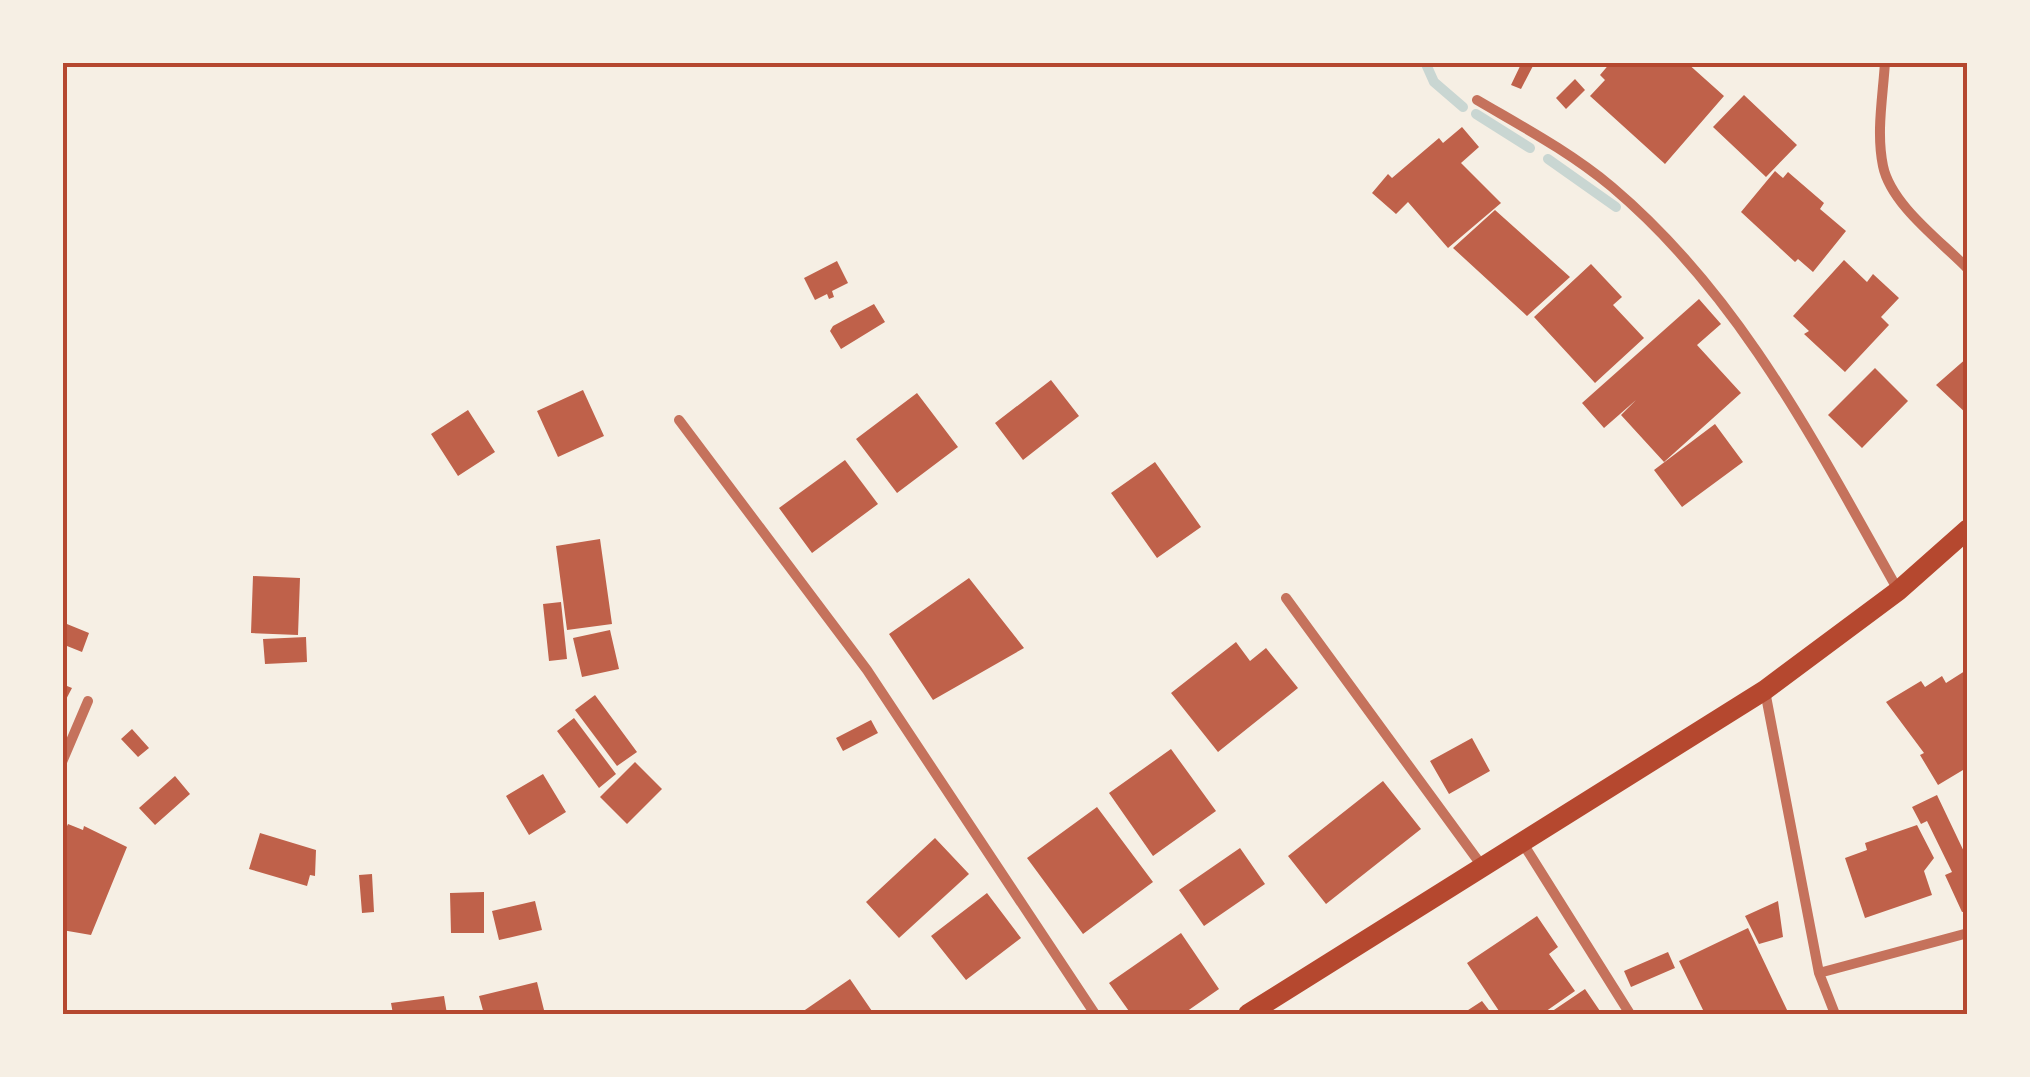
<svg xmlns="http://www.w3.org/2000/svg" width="2030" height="1077" viewBox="0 0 2030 1077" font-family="'Titillium Web',sans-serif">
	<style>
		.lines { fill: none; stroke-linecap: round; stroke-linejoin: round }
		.stream { stroke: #c9d6d2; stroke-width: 10 }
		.building { fill: #bf614a }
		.minor { stroke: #c5725c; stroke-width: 10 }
		.secondary { stroke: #b5482f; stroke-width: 20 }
		.neatline { fill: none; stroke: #b5482f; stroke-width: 4 }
	</style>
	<rect width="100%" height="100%" fill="#f6efe4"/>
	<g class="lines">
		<path class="stream" d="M 1425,62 L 1434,82 L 1463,107
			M 1476,114 L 1530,148
			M 1548,159 L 1616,207"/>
	</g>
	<path class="building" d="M 1522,62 L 1535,62 L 1521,89 L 1511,85 Z
		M 1611,62 L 1686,62 L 1724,96 L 1665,164 L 1590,96 L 1605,80 L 1600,75 Z
		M 1575,79 L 1585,90 L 1566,109 L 1556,98 Z
		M 1744,95 L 1797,145 L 1766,177 L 1713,127 Z
		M 1462,127 L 1479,147 L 1461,163 L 1501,203 L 1448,248 L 1408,202 L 1396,214 L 1372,193 L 1388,174 L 1392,178 L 1439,138 L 1443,143 Z
		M 1775,171 L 1783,178 L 1788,172 L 1824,203 L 1820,209 L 1846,231 L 1813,272 L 1798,259 L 1795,262 L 1741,212 Z
		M 1495,210 L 1570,277 L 1527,316 L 1453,248 Z
		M 1844,260 L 1867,282 L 1873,274 L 1899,298 L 1881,317 L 1889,325 L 1845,372 L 1804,334 L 1809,331 L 1793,316 Z
		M 837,261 L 848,283 L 832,291 L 834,297 L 829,299 L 827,294 L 815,300 L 804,278 Z
		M 1591,264 L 1622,297 L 1613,305 L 1644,338 L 1595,383 L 1534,317 Z
		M 1699,299 L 1721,324 L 1697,345 L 1741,393 L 1664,462 L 1621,415 L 1636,400 L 1604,428 L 1582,403 Z
		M 874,304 L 885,322 L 841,349 L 830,331 L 833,326 Z
		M 1968,357 L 1968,415 L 1936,385 Z
		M 1875,368 L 1908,401 L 1862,448 L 1828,415 Z
		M 1051,380 L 1079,416 L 1023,460 L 995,423 Z
		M 583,390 L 604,436 L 558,457 L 537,411 Z
		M 917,393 L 958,447 L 897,493 L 856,439 Z
		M 468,410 L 495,452 L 458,476 L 431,434 Z
		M 1715,424 L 1743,462 L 1682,507 L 1654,470 Z
		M 845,460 L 878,504 L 812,553 L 779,508 Z
		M 1155,462 L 1201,527 L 1157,558 L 1111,493 Z
		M 600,539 L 612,624 L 567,630 L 556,546 Z
		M 253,576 L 300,578 L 298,635 L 251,633 Z
		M 969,578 L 1024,648 L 933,700 L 889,634 Z
		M 561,602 L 567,659 L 549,661 L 543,604 Z
		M 62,622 L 89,633 L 82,652 L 62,644 Z
		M 610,630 L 619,669 L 582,677 L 573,638 Z
		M 306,637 L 307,662 L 265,664 L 263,639 Z
		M 1236,642 L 1250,661 L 1266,648 L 1298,688 L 1218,752 L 1171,693 Z
		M 1968,669 L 1968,767 L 1938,785 L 1920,755 L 1924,753 L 1886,702 L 1921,681 L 1925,687 L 1942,676 L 1946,683 Z
		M 62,684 L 72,688 L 62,707 Z
		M 595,695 L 637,752 L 617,766 L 575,710 Z
		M 574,718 L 616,774 L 599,788 L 557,731 Z
		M 871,720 L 878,733 L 843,751 L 836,738 Z
		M 132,729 L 149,748 L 138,757 L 121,739 Z
		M 1472,738 L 1490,771 L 1449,794 L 1430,761 Z
		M 1171,749 L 1216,811 L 1153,856 L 1109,793 Z
		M 635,762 L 662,789 L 627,824 L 600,797 Z
		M 543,774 L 566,812 L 529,835 L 506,796 Z
		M 175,776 L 190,794 L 155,825 L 139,808 Z
		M 1383,781 L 1421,829 L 1326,904 L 1288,856 Z
		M 1937,795 L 1968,860 L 1968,911 L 1962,912 L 1945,875 L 1952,872 L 1927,821 L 1921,824 L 1912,807 Z
		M 1097,807 L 1153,882 L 1083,934 L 1027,858 Z
		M 68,824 L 83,830 L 84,826 L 127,847 L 91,935 L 62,930 L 62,837 Z
		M 1917,825 L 1934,858 L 1924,871 L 1932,895 L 1865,918 L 1845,858 L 1867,850 L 1865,843 Z
		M 260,833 L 316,850 L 315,876 L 310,875 L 307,886 L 249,869 Z
		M 935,838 L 969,874 L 899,938 L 866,902 Z
		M 1240,848 L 1265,884 L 1204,926 L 1179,890 Z
		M 372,874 L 374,912 L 362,913 L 359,875 Z
		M 484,892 L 484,933 L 451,933 L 450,893 Z
		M 987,893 L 1021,938 L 966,980 L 931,936 Z
		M 535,901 L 542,930 L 499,940 L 492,911 Z
		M 1778,901 L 1783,937 L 1759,944 L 1745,916 Z
		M 1537,916 L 1558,947 L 1549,954 L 1575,991 L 1542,1014 L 1501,1014 L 1467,963 Z
		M 1748,928 L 1788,1012 L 1705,1014 L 1679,961 Z
		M 1181,933 L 1219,989 L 1183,1014 L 1131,1014 L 1109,983 Z
		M 1668,952 L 1675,968 L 1631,987 L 1624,971 Z
		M 850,979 L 874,1014 L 804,1014 L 802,1012 Z
		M 537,982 L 545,1014 L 484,1014 L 479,996 Z
		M 1585,989 L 1602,1014 L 1548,1014 Z
		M 444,996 L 447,1014 L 393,1014 L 391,1003 Z
		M 1482,1001 L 1492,1014 L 1462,1014 Z"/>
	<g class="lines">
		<path class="minor" d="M 1885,62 C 1883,96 1876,132 1883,166 C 1891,205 1941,241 1968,269
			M 1477,100 C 1523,127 1570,152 1612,187 C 1741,296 1816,445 1898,590
			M 679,420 L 867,670 L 1095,1014
			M 1286,598 L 1482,866
			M 1765,691 L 1819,973 L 1968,933
			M 62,762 L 88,701
			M 1522,842 L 1630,1014
			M 1819,973 L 1835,1014"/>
		<path class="secondary" d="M 1248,1014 L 1765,690 L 1898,591 L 1968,529"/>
	</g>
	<rect width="2030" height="1077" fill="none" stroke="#f6efe4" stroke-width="130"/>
	<rect x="65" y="65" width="1900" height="947" class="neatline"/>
</svg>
